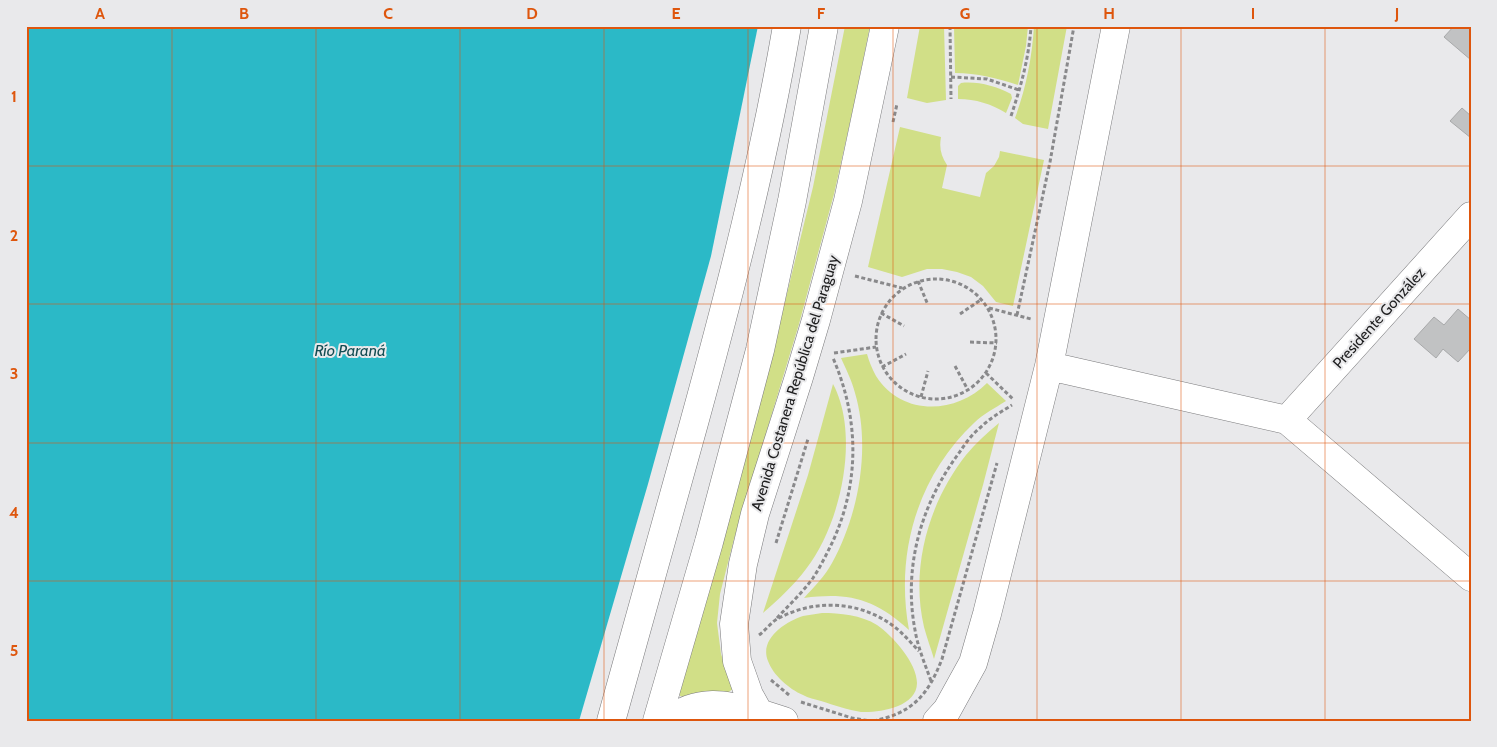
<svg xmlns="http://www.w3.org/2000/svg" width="1497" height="747" viewBox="0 0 1497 747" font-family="Cabin,sans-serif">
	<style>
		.green { fill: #d1df87 }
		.water { fill: #2bb9c7 }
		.building { fill: #c1c2c3; stroke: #a8a9aa }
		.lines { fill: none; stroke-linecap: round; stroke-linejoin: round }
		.minor-casing { stroke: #7a7a7c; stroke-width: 29 }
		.major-casing { stroke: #7a7a7c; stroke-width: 29 }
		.path { stroke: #89898b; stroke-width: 3; stroke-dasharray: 4 2.5; stroke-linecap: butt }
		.minor { stroke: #fff; stroke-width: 28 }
		.major { stroke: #fff; stroke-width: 28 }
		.grid { fill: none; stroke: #de560d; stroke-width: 1; stroke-opacity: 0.55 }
		.labels { text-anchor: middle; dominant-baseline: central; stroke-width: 4; stroke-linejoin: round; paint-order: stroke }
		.street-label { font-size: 15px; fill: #1e1e1f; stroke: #e9e9eb }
		.water-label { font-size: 16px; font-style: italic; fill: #134c52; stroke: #e9e9eb }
		.neatline { fill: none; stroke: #de560d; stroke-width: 2 }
		.grid-label { font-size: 16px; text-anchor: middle; font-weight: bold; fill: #de560d }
	</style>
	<rect width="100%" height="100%" fill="#e9e9eb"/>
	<path class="green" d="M 845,26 L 870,26 L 855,100 L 834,194 L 799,324 L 734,539 L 720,594 L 717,623 L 721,654 L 733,689 L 727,693 L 684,697 L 680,696 L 678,692 L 781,318 L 813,187 Z
		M 920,26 L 944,26 L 946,100 L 927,103 L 907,98 Z
		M 954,26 L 1028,26 L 1026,46 L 1018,85 C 997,78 977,73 955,73 Z
		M 1034,26 L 1067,26 L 1048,129 L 1023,124 L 1015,118 C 1026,88 1032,58 1034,26 Z
		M 961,83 C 977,81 996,86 1011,94 L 1012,98 L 1006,113 C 991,104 976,99 958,99 L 958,86 Z
		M 900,127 L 941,137 C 939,148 941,156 947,165 L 942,188 L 980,197 L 986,173 L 994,166 L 999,157 L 1000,151 L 1044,160 L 1013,306 L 996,302 L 983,286 L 971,277 L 957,272 L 942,269 L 927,269 L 902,277 L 868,267 Z
		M 867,354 C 869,361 872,369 876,376 C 901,416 955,415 987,383 L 1006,401 C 995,408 983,414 974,423 C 917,477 895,554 909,630 C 875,599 849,592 804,598 C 814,587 825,576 832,563 C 859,514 871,447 855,393 C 852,381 846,369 841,358 Z
		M 833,384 C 836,389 838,395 840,401 C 856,452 838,528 806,569 C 794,585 779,599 763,613 L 808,475 Z
		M 999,423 L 983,485 L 934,659 C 931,649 927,638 924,627 C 910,567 929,502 966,455 C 976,443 987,433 999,423 Z
		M 822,613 C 840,613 861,615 877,625 C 893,636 917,663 917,683 C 917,707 879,713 861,712 C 848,710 834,705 821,701 C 815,699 808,698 803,695 C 789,689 773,675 768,661 C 759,639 785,622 803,616 C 809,615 816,614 822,613 Z"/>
	<path class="water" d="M 26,26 L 758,26 L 711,256 L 648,484 L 579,721 L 26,721 Z"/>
	<path class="building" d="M 1454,26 L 1471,26 L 1471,60 L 1444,37 Z
		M 1462,108 L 1471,116 L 1471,138 L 1450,121 Z
		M 1458,309 L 1471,320 L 1471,348 L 1458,362 L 1443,349 L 1436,358 L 1414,339 L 1434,317 L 1444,325 Z"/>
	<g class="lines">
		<g class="minor-casing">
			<path id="minor" d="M 1049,366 L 1287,420 L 1471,577
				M 1287,420 L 1471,216
				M 611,721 C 639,621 667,522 694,423 C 730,292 764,160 787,26
				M 937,721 L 947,710 L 973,663 L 987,614 L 1049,366 L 1116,26"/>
		</g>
		<g class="major-casing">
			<path id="major" d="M 657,721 L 709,542 L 760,350 L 792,201 L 824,26
				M 669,721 C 697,698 727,704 759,713
				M 784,721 L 759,713 L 749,695 L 737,661 L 734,624 L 743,564 L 755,514 L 799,377 L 816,320 L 848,201 L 885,26"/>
		</g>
		<path class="path" d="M 950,26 L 951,99
			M 951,77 L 987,79 L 1019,90
			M 1011,116 C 1021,86 1029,58 1031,26
			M 893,122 L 897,104
			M 855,276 L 902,288
			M876 339a60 60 0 1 1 120 0a60 60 0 1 1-120 0Z
			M 918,281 L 928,305
			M 989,308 L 1031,319 L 1031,321
			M 881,313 L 904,326
			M 960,314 L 982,299
			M 1017,315 L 1050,162 L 1074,26
			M 970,342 L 997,343
			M 834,353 L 876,347
			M 955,366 L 968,390
			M 882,367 L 906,354
			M 986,373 L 1014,400
			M 921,397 L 928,371
			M 776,543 L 808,439
			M 777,618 C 789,605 803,592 813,578 C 821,566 827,553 833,541 C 860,481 859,418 833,358
			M 759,635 C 766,630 772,621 779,618 C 815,599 859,601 892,625 C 902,632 910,642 919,651
			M 771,680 L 789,695
			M 931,681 C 925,664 918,648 915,630 C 903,567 921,504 959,453 C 965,444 972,434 981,427 C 990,418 1001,412 1012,405
			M 801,702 L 852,718 L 870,721
			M 873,721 C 913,713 928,695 942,659 L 997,463"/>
		<use href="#minor" class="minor"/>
		<use href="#major" class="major"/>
	</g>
	<path class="grid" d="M 172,26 L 172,721M 316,26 L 316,721M 460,26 L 460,721M 604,26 L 604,721M 748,26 L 748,721M 893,26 L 893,721M 1037,26 L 1037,721M 1181,26 L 1181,721M 1325,26 L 1325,721M 26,166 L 1471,166M 26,304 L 1471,304M 26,443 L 1471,443M 26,581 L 1471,581"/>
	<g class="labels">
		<g class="street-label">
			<text transform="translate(1379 318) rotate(-48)">Presidente González</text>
			<text transform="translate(795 383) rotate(-73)">Avenida Costanera República del Paraguay</text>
		</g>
		<g class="water-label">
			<text x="350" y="350">Río Paraná</text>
		</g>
	</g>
	<rect width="1497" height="747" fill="none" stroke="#e9e9eb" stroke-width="55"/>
	<rect x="28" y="28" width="1442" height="692" class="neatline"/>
	<g class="grid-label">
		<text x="100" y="19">A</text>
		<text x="244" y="19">B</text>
		<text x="388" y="19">C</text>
		<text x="532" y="19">D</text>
		<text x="676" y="19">E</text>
		<text x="821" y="19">F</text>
		<text x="965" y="19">G</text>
		<text x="1109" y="19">H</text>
		<text x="1253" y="19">I</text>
		<text x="1397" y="19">J</text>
		<text x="14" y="102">1</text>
		<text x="14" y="241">2</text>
		<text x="14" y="379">3</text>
		<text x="14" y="518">4</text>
		<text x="14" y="656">5</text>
	</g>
</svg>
